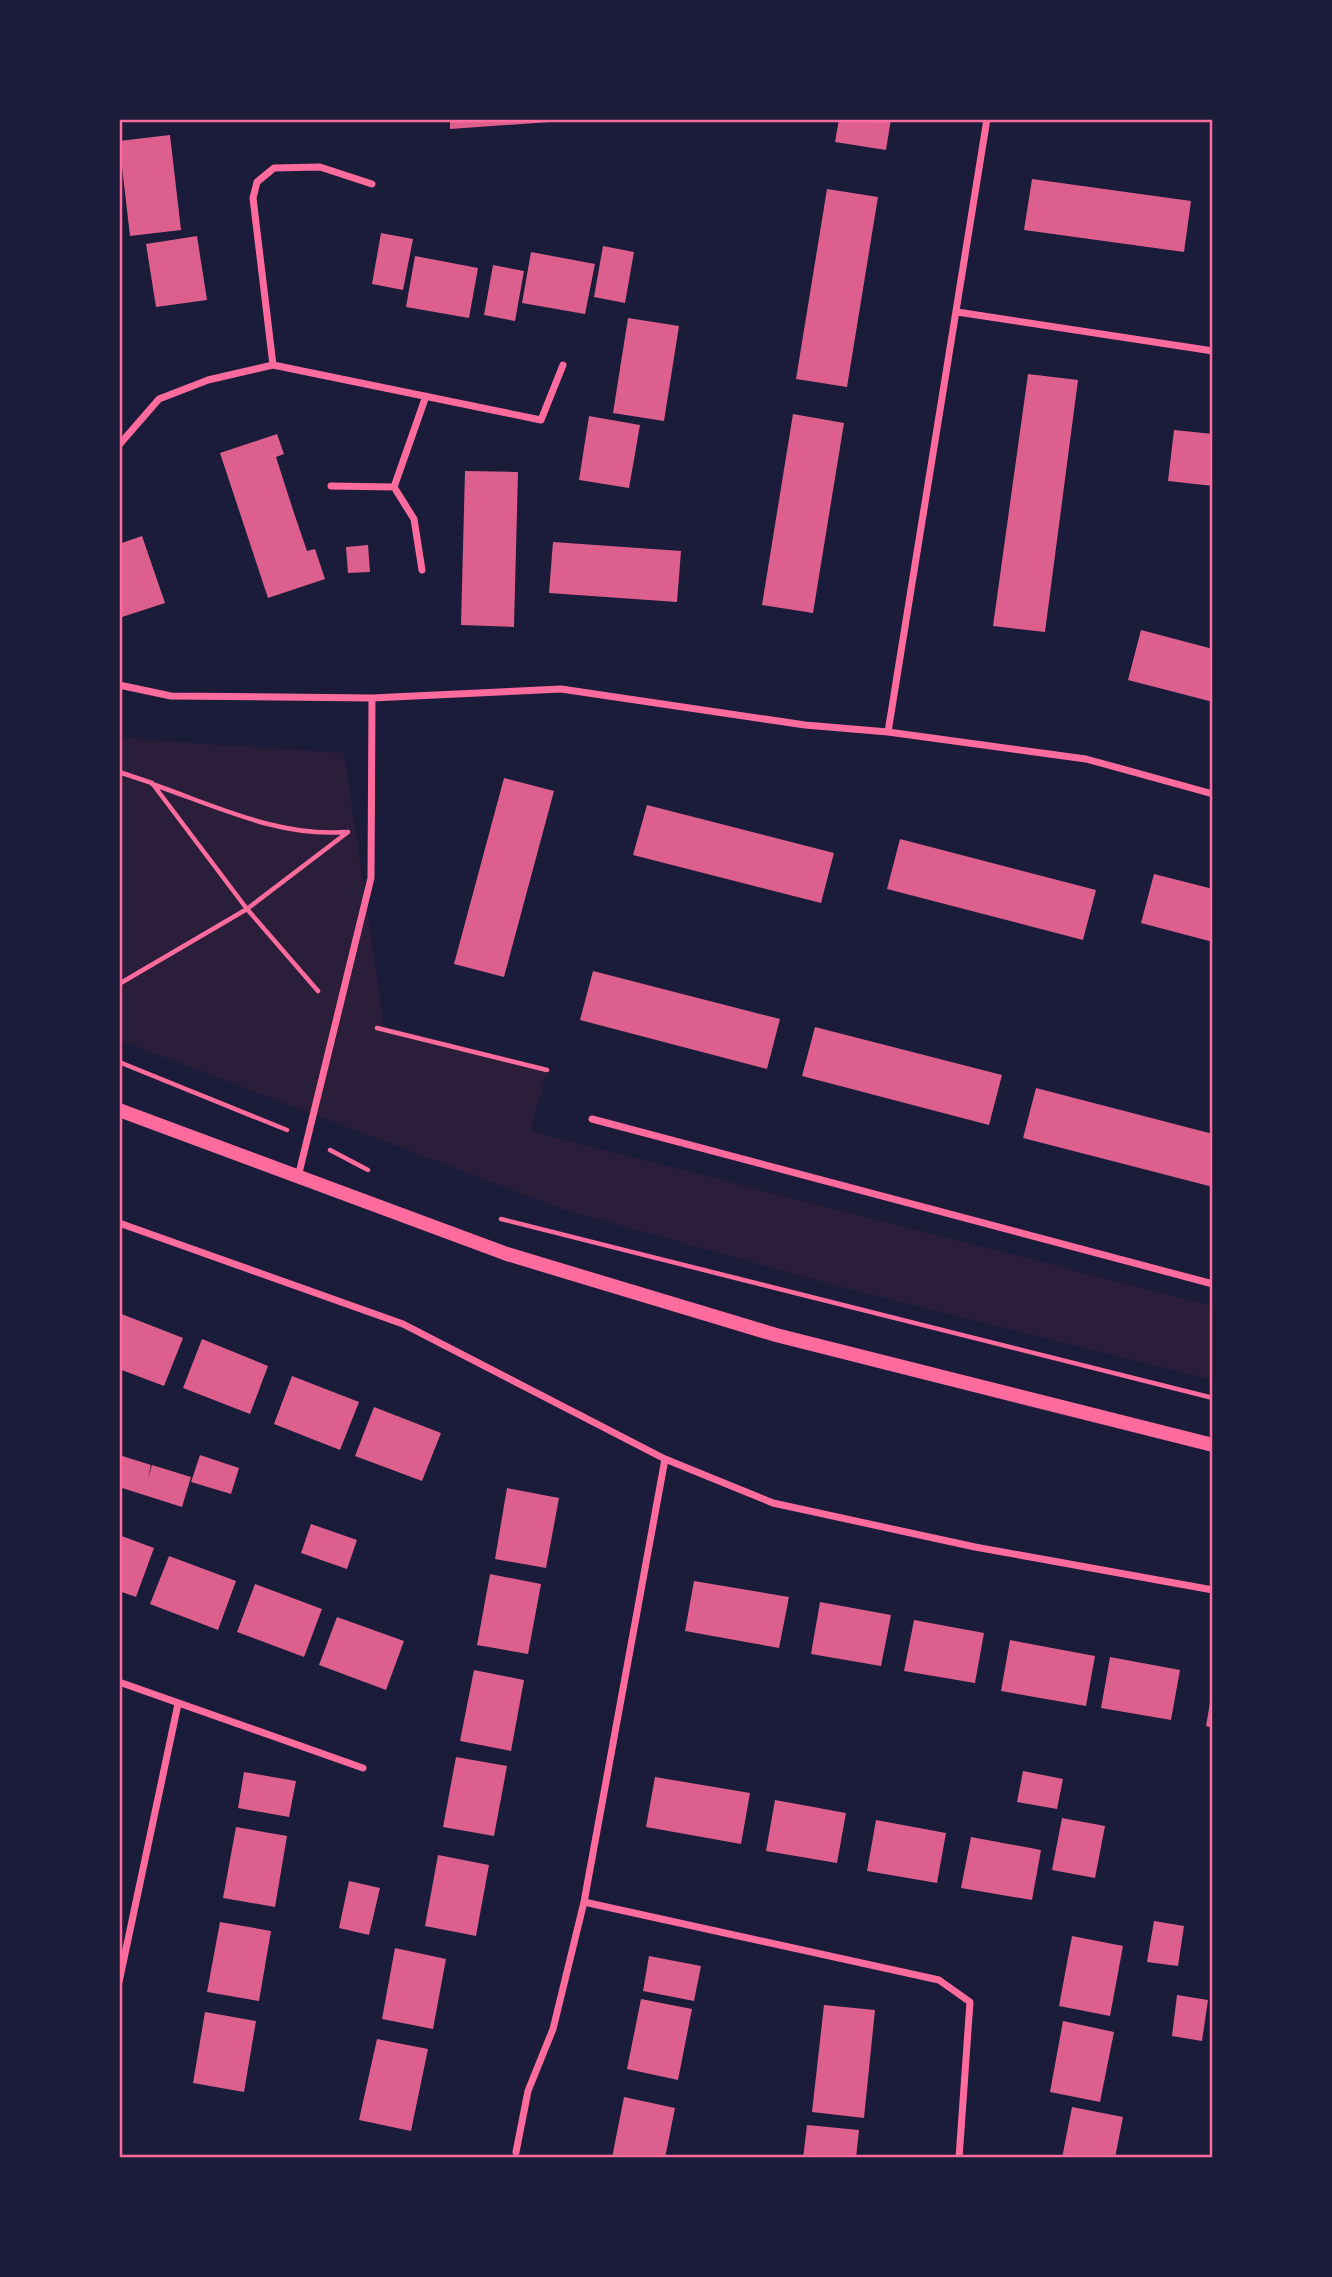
<svg xmlns="http://www.w3.org/2000/svg" width="1332" height="2277" viewBox="0 0 1332 2277" font-family="Barlow,sans-serif">
	<style>
		.green { fill: #2a1e3b }
		.building { fill: #dd5f8e }
		.lines { fill: none; stroke-linecap: round; stroke-linejoin: round }
		.path { stroke: #ff6b9d; stroke-width: 4.5 }
		.minor { stroke: #ff6b9d; stroke-width: 7 }
		.secondary { stroke: #ff6b9d; stroke-width: 14 }
		.neatline { fill: none; stroke: #ff6b9d; stroke-width: 2.5 }
	</style>
	<rect width="100%" height="100%" fill="#1b1b3a"/>
	<path class="green" d="M 119,738 L 344,753 L 384,1026 L 548,1068 L 530,1131 L 1213,1306 L 1213,1380 L 823,1282 L 562,1209 L 119,1040 Z"/>
	<path class="building" d="M 450,119 L 564,119 L 564,121 L 450,129 Z
		M 839,119 L 891,119 L 886,150 L 835,142 Z
		M 170,135 L 181,230 L 130,236 L 119,141 Z
		M 1032,179 L 1191,201 L 1184,252 L 1024,230 Z
		M 827,189 L 878,197 L 847,387 L 796,379 Z
		M 381,233 L 413,239 L 403,290 L 372,284 Z
		M 197,236 L 207,300 L 156,307 L 146,244 Z
		M 603,246 L 634,252 L 625,303 L 594,297 Z
		M 531,252 L 595,264 L 585,314 L 522,303 Z
		M 415,256 L 478,268 L 469,318 L 406,307 Z
		M 493,265 L 524,271 L 515,321 L 484,315 Z
		M 628,318 L 679,326 L 664,421 L 613,413 Z
		M 1028,374 L 1078,380 L 1045,632 L 993,626 Z
		M 793,414 L 844,423 L 813,613 L 762,605 Z
		M 589,416 L 640,425 L 629,488 L 579,480 Z
		M 1174,430 L 1213,434 L 1213,486 L 1168,481 Z
		M 277,434 L 284,454 L 276,457 L 293,510 L 307,551 L 315,549 L 325,579 L 268,598 L 220,453 Z
		M 465,471 L 518,472 L 514,627 L 461,625 Z
		M 142,536 L 165,603 L 119,618 L 119,544 Z
		M 553,542 L 681,551 L 677,602 L 549,593 Z
		M 368,545 L 370,572 L 348,573 L 346,547 Z
		M 1141,630 L 1213,649 L 1213,702 L 1128,680 Z
		M 504,778 L 554,791 L 504,977 L 454,964 Z
		M 647,805 L 834,853 L 821,903 L 633,855 Z
		M 900,839 L 1096,890 L 1083,940 L 887,889 Z
		M 1154,874 L 1213,889 L 1213,942 L 1141,923 Z
		M 593,971 L 780,1019 L 767,1069 L 580,1020 Z
		M 815,1027 L 1002,1075 L 989,1125 L 802,1076 Z
		M 1036,1088 L 1213,1134 L 1213,1187 L 1023,1138 Z
		M 119,1313 L 183,1338 L 164,1386 L 119,1369 Z
		M 202,1339 L 268,1366 L 250,1414 L 183,1388 Z
		M 292,1376 L 359,1402 L 340,1450 L 274,1424 Z
		M 374,1407 L 441,1433 L 422,1481 L 355,1456 Z
		M 119,1455 L 151,1465 L 148,1479 L 152,1465 L 191,1477 L 182,1507 L 119,1487 Z
		M 200,1455 L 239,1468 L 231,1494 L 191,1482 Z
		M 507,1488 L 559,1498 L 546,1568 L 495,1559 Z
		M 311,1524 L 357,1540 L 347,1569 L 301,1553 Z
		M 119,1535 L 154,1548 L 136,1597 L 119,1591 Z
		M 169,1556 L 236,1581 L 218,1630 L 150,1604 Z
		M 490,1574 L 541,1584 L 528,1654 L 477,1645 Z
		M 694,1581 L 789,1597 L 779,1648 L 685,1631 Z
		M 255,1584 L 322,1609 L 304,1657 L 237,1632 Z
		M 820,1602 L 891,1615 L 881,1666 L 811,1654 Z
		M 337,1617 L 404,1641 L 386,1690 L 319,1665 Z
		M 914,1620 L 984,1633 L 975,1683 L 904,1671 Z
		M 1010,1640 L 1095,1656 L 1086,1706 L 1001,1691 Z
		M 1110,1657 L 1180,1670 L 1171,1720 L 1101,1708 Z
		M 474,1670 L 524,1680 L 511,1751 L 460,1741 Z
		M 1212,1691 L 1213,1692 L 1213,1728 L 1206,1726 Z
		M 456,1757 L 507,1766 L 494,1836 L 443,1827 Z
		M 1023,1771 L 1063,1779 L 1057,1809 L 1017,1802 Z
		M 244,1772 L 296,1781 L 289,1817 L 238,1808 Z
		M 655,1777 L 750,1793 L 741,1844 L 646,1827 Z
		M 775,1800 L 846,1813 L 837,1863 L 766,1851 Z
		M 1062,1818 L 1105,1826 L 1095,1878 L 1052,1870 Z
		M 876,1820 L 946,1833 L 937,1883 L 867,1871 Z
		M 236,1827 L 287,1836 L 275,1907 L 223,1898 Z
		M 971,1837 L 1041,1850 L 1032,1900 L 961,1888 Z
		M 438,1855 L 489,1865 L 476,1936 L 425,1926 Z
		M 349,1881 L 380,1888 L 369,1935 L 339,1928 Z
		M 1154,1921 L 1184,1926 L 1178,1966 L 1147,1962 Z
		M 220,1922 L 271,1931 L 259,2001 L 207,1992 Z
		M 1072,1936 L 1123,1946 L 1110,2016 L 1059,2006 Z
		M 395,1948 L 446,1959 L 433,2029 L 382,2019 Z
		M 649,1956 L 701,1966 L 694,2001 L 643,1991 Z
		M 1177,1995 L 1208,2000 L 1202,2041 L 1172,2036 Z
		M 641,1999 L 692,2009 L 678,2080 L 627,2069 Z
		M 824,2005 L 875,2010 L 864,2118 L 812,2112 Z
		M 205,2012 L 256,2021 L 244,2092 L 193,2083 Z
		M 1063,2021 L 1114,2032 L 1100,2102 L 1050,2092 Z
		M 377,2039 L 428,2049 L 411,2131 L 359,2120 Z
		M 624,2097 L 675,2108 L 665,2158 L 612,2158 Z
		M 1072,2107 L 1123,2117 L 1115,2158 L 1062,2158 Z
		M 807,2125 L 859,2130 L 856,2158 L 803,2158 Z"/>
	<g class="lines">
		<path class="path" d="M 119,772 L 152,783 L 247,909 L 318,991
			M 152,784 C 216,806 278,837 345,832
			M 119,984 L 247,909 L 348,832
			M 377,1028 L 547,1070
			M 119,1062 L 287,1130
			M 330,1150 L 368,1170
			M 501,1219 L 1213,1398"/>
		<path class="minor" d="M 957,312 L 1213,351
			M 273,365 L 253,198 L 257,182 L 274,168 L 320,167 L 372,184
			M 119,445 L 159,399 L 208,380 L 273,365 L 541,420 L 563,365
			M 331,486 L 394,487 L 414,519 L 422,570
			M 394,487 L 426,396
			M 119,685 L 171,696 L 372,698 L 561,689 L 805,725 L 888,732 L 1086,759 L 1213,794
			M 888,732 L 987,119
			M 592,1119 L 1213,1284
			M 298,1177 L 371,878 L 372,698
			M 119,1223 L 403,1324 L 665,1459 L 773,1503 L 975,1547 L 1213,1590
			M 119,1682 L 363,1768
			M 584,1902 L 939,1980 L 970,2002 L 959,2158
			M 119,1982 L 178,1704
			M 516,2152 L 528,2091 L 553,2029 L 584,1902 L 665,1459"/>
		<path class="secondary" d="M 119,1110 L 507,1254 L 776,1335 L 1213,1445"/>
	</g>
	<rect width="1332" height="2277" fill="none" stroke="#1b1b3a" stroke-width="242"/>
	<rect x="121" y="121" width="1090" height="2035" class="neatline"/>
</svg>
